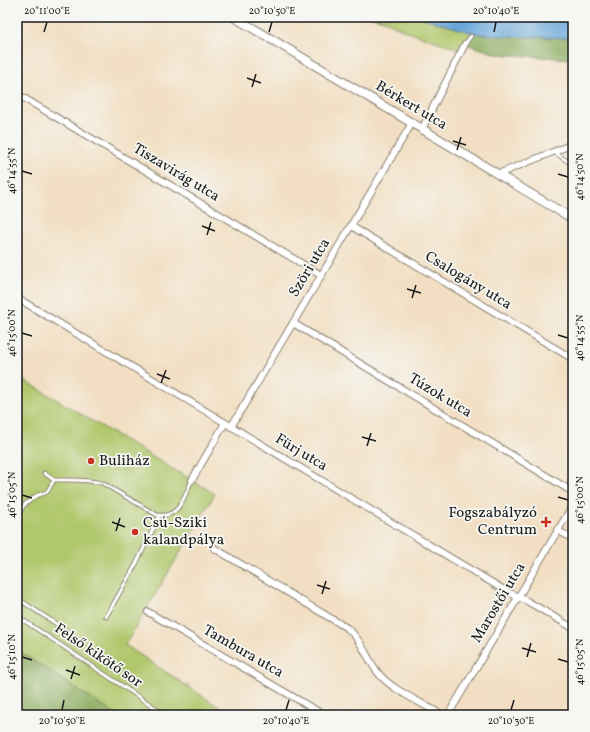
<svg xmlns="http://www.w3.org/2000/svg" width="590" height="732" viewBox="0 0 590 732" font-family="Vollkorn,serif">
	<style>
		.green { fill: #b0c76c; stroke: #667244 }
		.forest { fill: #8cac60; stroke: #54643e }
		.water { fill: #67a6d9; stroke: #42617a }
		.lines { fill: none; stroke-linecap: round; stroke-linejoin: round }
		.lane-casing { stroke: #877e70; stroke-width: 5 }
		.street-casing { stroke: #877e70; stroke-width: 8 }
		.secondary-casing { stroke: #877e70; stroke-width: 10 }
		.lane { stroke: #fff; stroke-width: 3 }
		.street { stroke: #fff; stroke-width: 6 }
		.secondary { stroke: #fff; stroke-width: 8 }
		.ticks { fill: none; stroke: #1c1c1c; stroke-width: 1.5 }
		.poi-dot { fill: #c8321e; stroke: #f6f6f2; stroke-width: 1.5 }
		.labels { text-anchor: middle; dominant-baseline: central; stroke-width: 3.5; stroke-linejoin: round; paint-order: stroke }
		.street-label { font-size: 15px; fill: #1c1c1c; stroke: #f6f6f2 }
		.poi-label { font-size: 15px; fill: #1c1c1c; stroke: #f6f6f2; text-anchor: start }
		.neatline { fill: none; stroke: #1c1c1c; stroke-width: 1.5 }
		.ticks-label { font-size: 10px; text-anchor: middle; fill: #1c1c1c }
	</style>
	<rect width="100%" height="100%" fill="#f6f6f2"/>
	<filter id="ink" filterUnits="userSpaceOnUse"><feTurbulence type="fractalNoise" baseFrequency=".025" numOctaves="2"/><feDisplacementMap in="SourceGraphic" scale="8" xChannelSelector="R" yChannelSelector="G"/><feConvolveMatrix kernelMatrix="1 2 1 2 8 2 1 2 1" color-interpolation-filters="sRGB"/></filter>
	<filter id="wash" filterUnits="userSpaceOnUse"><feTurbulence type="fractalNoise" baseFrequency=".012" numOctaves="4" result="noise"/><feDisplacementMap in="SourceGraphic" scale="16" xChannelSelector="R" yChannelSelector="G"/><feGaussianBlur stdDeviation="0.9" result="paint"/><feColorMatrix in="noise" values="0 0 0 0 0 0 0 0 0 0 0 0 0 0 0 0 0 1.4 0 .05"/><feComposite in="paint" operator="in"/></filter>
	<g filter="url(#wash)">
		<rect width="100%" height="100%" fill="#f2dfc3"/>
		<path class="green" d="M 372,17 L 420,17 L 473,33 L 502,36 L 573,38 L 573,59 L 497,54 L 468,44 L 465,44 L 459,49 L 405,31 L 384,20 Z
			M 17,376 L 215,494 L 125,645 L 231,715 L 116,715 L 17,650 Z"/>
		<path class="forest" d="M 473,33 L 503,36 L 573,38 L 573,59 L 497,54 L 465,44 Z
			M 17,650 L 116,715 L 17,715 Z"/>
		<path class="water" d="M 420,17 L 573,19 L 573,38 L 502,36 L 473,33 Z"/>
	</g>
	<g filter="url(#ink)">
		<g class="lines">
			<g class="lane-casing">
				<path id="lane" d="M 465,44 L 471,36
					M 554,152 L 573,165
					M 44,473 L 54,480 C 70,480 86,479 102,483 L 157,515 C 179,519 184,497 192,480
					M 17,517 L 24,505 L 36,496 L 47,492 L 54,480
					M 17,598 L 67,631
					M 17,616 L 166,715
					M 106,617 L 136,564 L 160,515"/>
			</g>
			<g class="street-casing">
				<path id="street" d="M 17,94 L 321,275
					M 422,129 L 465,44
					M 498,174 L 573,144
					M 351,226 L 573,359
					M 17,298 L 506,591 L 527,601 L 573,628
					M 293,323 L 573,492
					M 231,427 L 412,123
					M 192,480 L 225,423
					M 557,530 L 573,539
					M 214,548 L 347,628 C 362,640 367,659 379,674 C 392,690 424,704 442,715
					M 148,612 L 324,715
					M 448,715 L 573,505"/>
			</g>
			<g class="secondary-casing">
				<path id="secondary" d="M 234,17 L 573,219"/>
			</g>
			<use href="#lane" class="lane"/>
			<use href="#street" class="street"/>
			<use href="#secondary" class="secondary"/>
		</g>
	</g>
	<path class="ticks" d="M 44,32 L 47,22M 269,32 L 272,22M 494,32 L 496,22M 247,78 L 261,83M 252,87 L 256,74M 453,141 L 466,145M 457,150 L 461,137M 22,171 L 32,174M 558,174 L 568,177M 202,226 L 215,231M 207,235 L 211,222M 407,289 L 421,293M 412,298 L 416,285M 22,333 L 32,336M 558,335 L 568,338M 157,374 L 170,379M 161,383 L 166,370M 362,437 L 376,441M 367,446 L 371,433M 22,495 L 32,498M 558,497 L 568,500M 112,522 L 125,527M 116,531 L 120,518M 317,585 L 330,589M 322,594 L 326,581M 522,648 L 536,652M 22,657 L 32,660M 527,657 L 531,643M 558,659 L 568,662M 66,670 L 80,675M 71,679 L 75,666M 62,710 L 64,700M 286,710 L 289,700M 511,710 L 514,700"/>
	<g class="poi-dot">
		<circle cx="91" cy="461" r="4"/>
		<path d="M544 516h4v4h4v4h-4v4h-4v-4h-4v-4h4z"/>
		<circle cx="135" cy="532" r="4"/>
	</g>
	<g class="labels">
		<g class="street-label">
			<text transform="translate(411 106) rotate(31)">Bérkert utca</text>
			<text transform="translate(176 173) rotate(31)">Tiszavirág utca</text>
			<text transform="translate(310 268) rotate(-59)">Szöri utca</text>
			<text transform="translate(468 281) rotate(31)">Csalogány utca</text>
			<text transform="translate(440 396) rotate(31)">Túzok utca</text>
			<text transform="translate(301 453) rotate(31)">Fürj utca</text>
			<text transform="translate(499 603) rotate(-59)">Marostői utca</text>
			<text transform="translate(243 652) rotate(30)">Tambura utca</text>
			<text transform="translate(98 656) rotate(34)">Felső kikötő sor</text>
		</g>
		<g class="poi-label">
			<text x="99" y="461">Buliház</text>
			<text x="537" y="513" text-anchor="end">Fogszabályzó<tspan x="537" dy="17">Centrum</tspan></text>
			<text x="143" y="523">Csú-Sziki<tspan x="143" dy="17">kalandpálya</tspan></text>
		</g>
	</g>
	<rect width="590" height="732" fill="none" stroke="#f6f6f2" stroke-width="44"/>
	<rect x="22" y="22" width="546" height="688" class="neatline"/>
	<g class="ticks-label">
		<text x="47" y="14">20°11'00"E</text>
		<text x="272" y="14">20°10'50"E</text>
		<text x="496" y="14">20°10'40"E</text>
		<text transform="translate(11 171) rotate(-90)" y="4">46°14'55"N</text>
		<text transform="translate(579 177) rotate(-90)" y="4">46°14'50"N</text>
		<text transform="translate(11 333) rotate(-90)" y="4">46°15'00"N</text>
		<text transform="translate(579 338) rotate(-90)" y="4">46°14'55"N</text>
		<text transform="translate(11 495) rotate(-90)" y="4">46°15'05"N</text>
		<text transform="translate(579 500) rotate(-90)" y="4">46°15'00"N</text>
		<text transform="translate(11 657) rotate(-90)" y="4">46°15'10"N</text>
		<text transform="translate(579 662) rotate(-90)" y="4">46°15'05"N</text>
		<text x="62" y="724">20°10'50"E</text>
		<text x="286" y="724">20°10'40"E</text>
		<text x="511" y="724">20°10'30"E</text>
	</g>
</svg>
